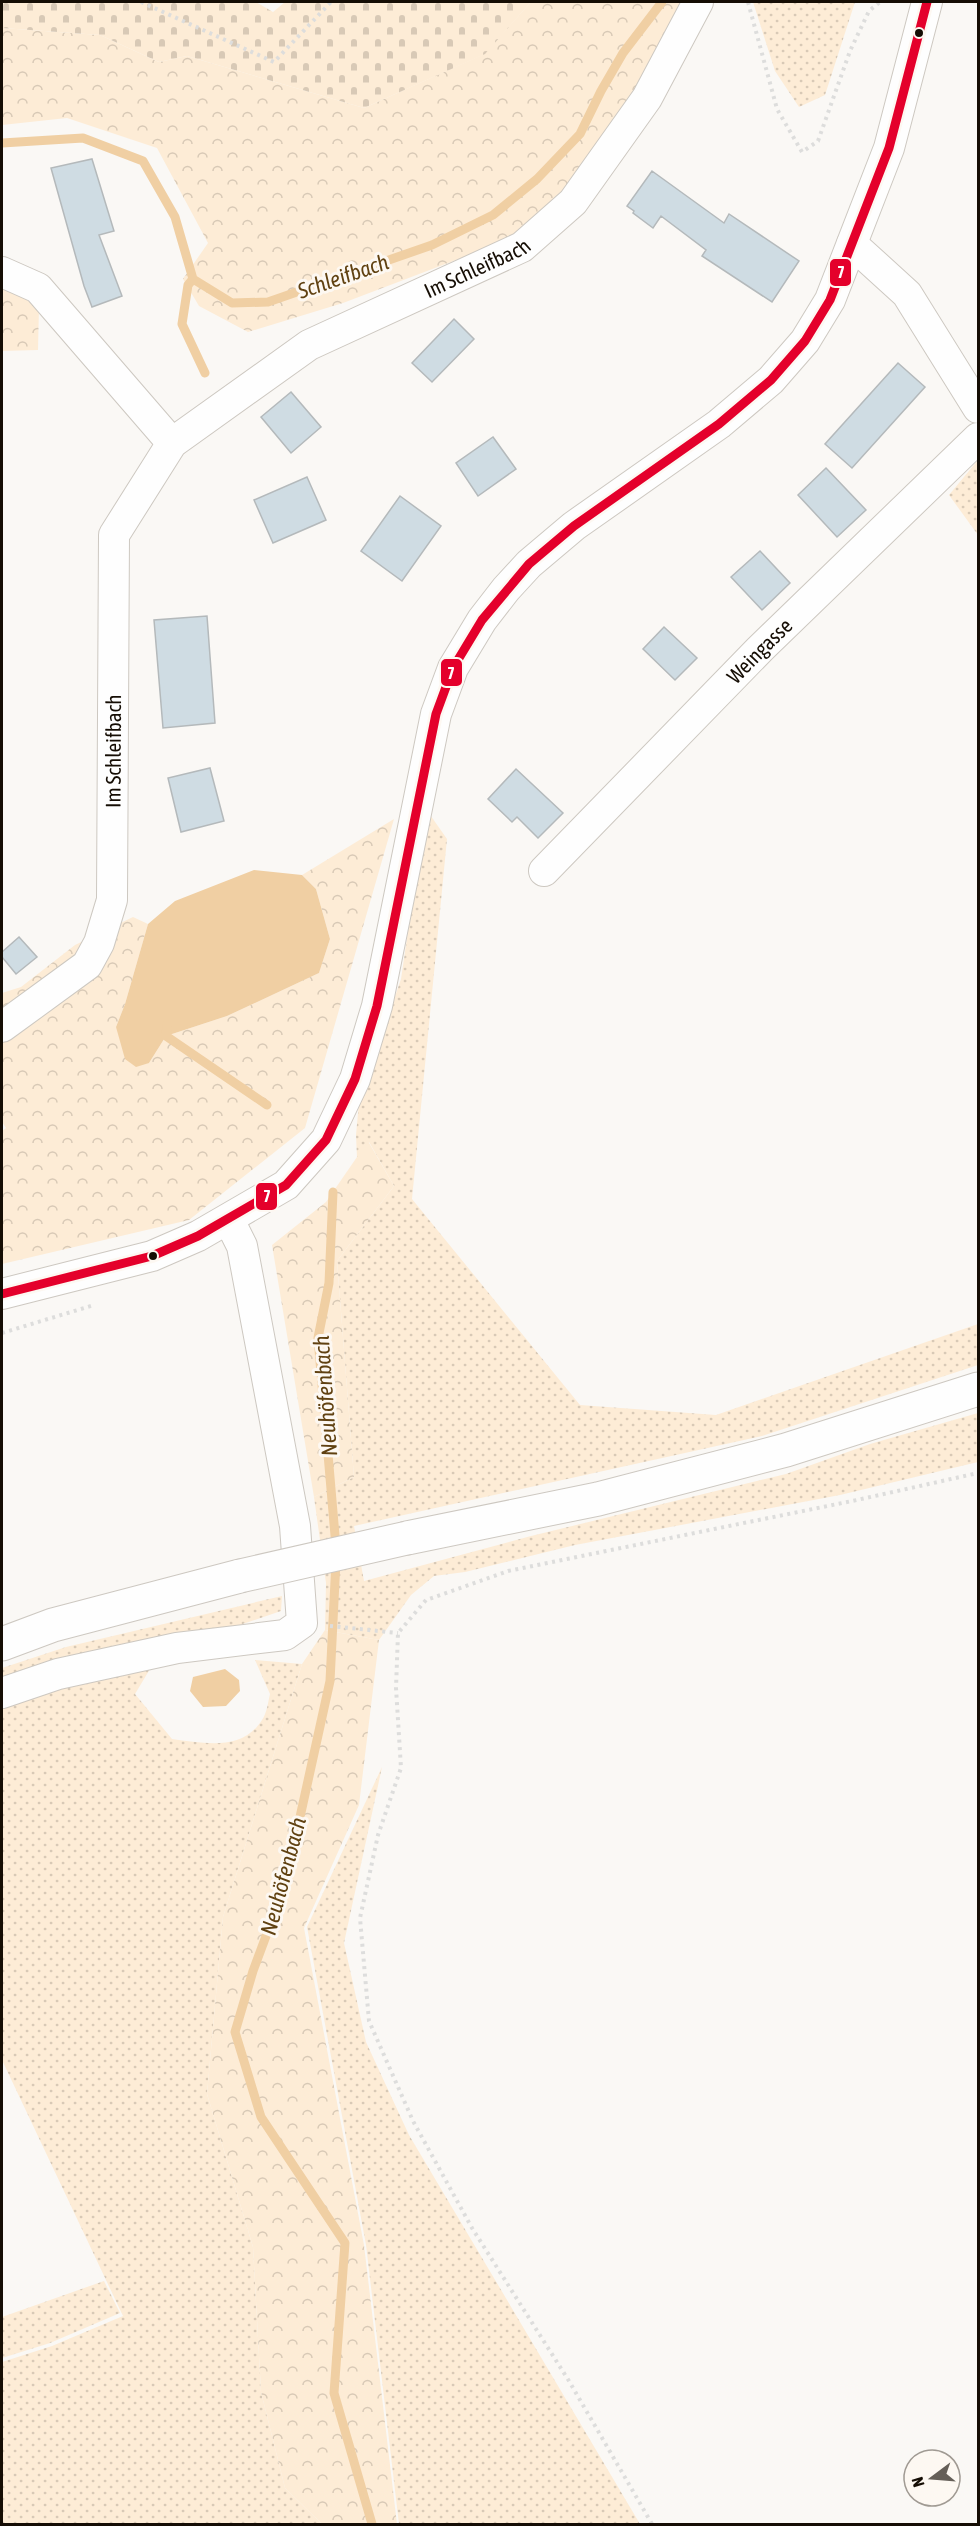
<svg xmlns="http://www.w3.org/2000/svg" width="980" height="2526" viewBox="0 0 980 2526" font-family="'Asap Condensed',sans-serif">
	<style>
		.grass { fill: url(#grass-dots) }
		.forest { fill: url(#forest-crowns) }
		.cemetery { fill: url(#cemetery-stones) }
		.water { fill: #f0cfa3 }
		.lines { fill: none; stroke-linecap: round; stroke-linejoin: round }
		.stream { stroke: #f0cfa3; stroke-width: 9 }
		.building { fill: #cfdce3; stroke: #b4b9bb; stroke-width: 1.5 }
		.street-casing { stroke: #cdc8c1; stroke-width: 32 }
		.secondary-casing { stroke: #cdc8c1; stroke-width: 35 }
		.path { stroke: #dddddc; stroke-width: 4; stroke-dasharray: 3 4.5; stroke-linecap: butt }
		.street { stroke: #fefefe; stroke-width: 30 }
		.secondary { stroke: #fefefe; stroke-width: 33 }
		.secondary-bridge-casing { stroke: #cdc8c1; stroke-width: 35; stroke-linecap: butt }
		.secondary-bridge { stroke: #fefefe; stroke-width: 33 }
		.bus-1-casing { stroke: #fdf8f2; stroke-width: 14 }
		.bus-1 { stroke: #e4002b; stroke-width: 9 }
		.bus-dot { fill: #150d04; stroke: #fdf8f2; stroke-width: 2 }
		.labels { text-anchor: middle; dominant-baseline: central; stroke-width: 6; stroke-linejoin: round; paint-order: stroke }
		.street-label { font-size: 21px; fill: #150d04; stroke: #fdf8f2 }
		.water-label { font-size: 22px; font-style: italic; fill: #604111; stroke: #fdf8f2 }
		.line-badge { stroke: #fdf8f2; stroke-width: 2 }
		.badge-label { font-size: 16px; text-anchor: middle; font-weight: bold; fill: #fff }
	</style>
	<defs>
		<pattern id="grass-dots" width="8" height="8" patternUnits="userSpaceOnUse" patternTransform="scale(1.5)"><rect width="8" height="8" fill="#fdecd6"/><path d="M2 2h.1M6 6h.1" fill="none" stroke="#d8c9b6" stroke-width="1.8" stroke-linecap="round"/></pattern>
		<pattern id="forest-crowns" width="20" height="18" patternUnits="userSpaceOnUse" patternTransform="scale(1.5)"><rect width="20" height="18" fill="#fdecd6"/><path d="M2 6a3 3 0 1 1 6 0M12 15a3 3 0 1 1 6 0" fill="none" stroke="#d8c9b6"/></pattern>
		<pattern id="cemetery-stones" width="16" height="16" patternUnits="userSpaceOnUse" patternTransform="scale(1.5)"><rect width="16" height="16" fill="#fdecd6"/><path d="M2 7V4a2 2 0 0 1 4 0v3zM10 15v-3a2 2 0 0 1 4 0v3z" fill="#d8c9b6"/></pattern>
	</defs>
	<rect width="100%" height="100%" fill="#faf8f5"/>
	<path class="grass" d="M 753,2 L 855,2 L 825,95 L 799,107 L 775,71 Z
		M 978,460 L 978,535 L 949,495 Z
		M 426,809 L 447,839 L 412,1199 L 580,1405 L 716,1415 L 978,1324 L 978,1365 L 762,1436 L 354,1526 L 364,1581 L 531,1536 L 786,1474 L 870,1444 L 978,1413 L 978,1462 L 840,1495 L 575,1545 L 465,1572 L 434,1576 L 411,1595 L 379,1640 L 325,1630 L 326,1583 L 314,1497 L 354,1477 L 337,1261 L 394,1186 L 369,1142 L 357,1158 L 356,1135 L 359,1102 L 401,979 Z
		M 282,1596 L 281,1611 L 222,1631 L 2,1680 L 2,1668 L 66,1647 Z
		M 255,1660 L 302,1664 L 223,1917 L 207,2094 L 253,2247 L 261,2392 L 285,2488 L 322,2524 L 2,2524 L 2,2362 L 52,2346 L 123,2316 L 2,2060 L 2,1707 L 60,1688 L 150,1669 L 135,1694 L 172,1739 C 204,1743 242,1752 262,1720 C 267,1713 268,1702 270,1694 Z
		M 382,1767 L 344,1943 L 366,2042 L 409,2135 L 640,2524 L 399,2524 L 366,2245 L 307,1927 Z
		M 104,2281 L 120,2313 L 50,2343 L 2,2358 L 2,2317 Z"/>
	<path class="forest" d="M 531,2 L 688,2 L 637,89 L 567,194 L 519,236 L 343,303 L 248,332 L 199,306 L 183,279 L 208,243 L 157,148 L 67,118 L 2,125 L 2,28 L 100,35 L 159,62 L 187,56 L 364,108 L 484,54 Z
		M 2,285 L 39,307 L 38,350 L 2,351 Z
		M 394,819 L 305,1128 L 189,1220 L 2,1264 L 2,1131 L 6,1128 L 2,1122 L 2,993 L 21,987 L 75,945 L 133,917 L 148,924 L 125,1004 L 116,1027 L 149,1063 L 166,1036 L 227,1016 L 319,973 L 330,939 L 316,889 L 302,875 Z
		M 368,1141 L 394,1186 L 337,1261 L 354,1477 L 314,1497 L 272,1245 L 326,1202 Z
		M 325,1630 L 379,1640 L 359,1805 L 304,1928 L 364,2245 L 397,2524 L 322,2524 L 285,2488 L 261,2392 L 253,2247 L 207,2094 L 223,1917 L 302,1664 Z"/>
	<path class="cemetery" d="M 2,2 L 256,2 L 273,12 L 285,2 L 531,2 L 485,54 L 364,108 L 187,56 L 159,62 L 100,35 L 2,28 Z"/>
	<path class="water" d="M 254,870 L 302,875 L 316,889 L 330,939 L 319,973 L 227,1016 L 166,1036 L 149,1063 L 136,1067 L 125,1059 L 116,1027 L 125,1004 L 148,924 L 175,901 Z
		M 225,1669 L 239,1680 L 240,1691 L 226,1706 L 203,1707 L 190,1691 L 193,1677 Z"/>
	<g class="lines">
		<path class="stream" d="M 2,143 L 83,138 L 143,161 L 175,217 L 193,279 L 232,303 L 268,302 L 432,245 L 493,215 L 537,179 L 580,134 L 601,91 L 623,53 L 662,2
			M 193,279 L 188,285 L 182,324 L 205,373
			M 167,1025 L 166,1036 L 267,1105
			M 333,1192 L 329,1283 L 318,1338 L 336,1547
			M 336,1561 L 330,1681 L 285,1885 L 253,1971 L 235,2032 L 261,2117 L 345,2243 L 334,2393 L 372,2524"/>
	</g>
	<path class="building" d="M 92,159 L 114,231 L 99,235 L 122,296 L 92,307 L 84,286 L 51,168 Z
		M 652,171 L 724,223 L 729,214 L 799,261 L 772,302 L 702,256 L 706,250 L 661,216 L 653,228 L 633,213 L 634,211 L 627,206 Z
		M 454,319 L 474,339 L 432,382 L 412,363 Z
		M 898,363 L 925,387 L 852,468 L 825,444 Z
		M 291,392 L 321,427 L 291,453 L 261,417 Z
		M 493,437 L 516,469 L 478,496 L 456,463 Z
		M 826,468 L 866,510 L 837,537 L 798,495 Z
		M 307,477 L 326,520 L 273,543 L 254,500 Z
		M 400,496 L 441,526 L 402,581 L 361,551 Z
		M 760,551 L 790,583 L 762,610 L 731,577 Z
		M 207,616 L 215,723 L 163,728 L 154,620 Z
		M 664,627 L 697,658 L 675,680 L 643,649 Z
		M 210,768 L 224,821 L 181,832 L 168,778 Z
		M 516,769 L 563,813 L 538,838 L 517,817 L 512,822 L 488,799 Z
		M 19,937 L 37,957 L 16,974 L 2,957 L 2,952 Z"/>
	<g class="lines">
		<g class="street-casing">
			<g id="street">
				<path d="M 852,244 L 907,294 L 978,408"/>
				<path d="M 2,272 L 38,288 L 172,443"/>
				<path id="s1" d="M 544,871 L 760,649 L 978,438"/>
				<path id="s2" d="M 2,1027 L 87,965 L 99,943 L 112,900 L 114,535 L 172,443 L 309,345 L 522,247 L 573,202 L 647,98 L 698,2"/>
				<path d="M 2,1294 L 152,1256 L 198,1236 L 286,1185 L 326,1140 L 355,1079 L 377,1006 L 436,714 L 453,668 L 482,620 L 506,589 L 529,564 L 574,526 L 719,424 L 771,380 L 805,341 L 830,300 L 889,148 L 927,2"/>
				<path d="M 2,1693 L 58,1674 L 177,1648 L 285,1635 L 302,1623 L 295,1526 L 242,1246 L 229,1220"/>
			</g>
		</g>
		<g class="secondary-casing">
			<path id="secondary" d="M 407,1538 L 598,1499 L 786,1450 L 978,1389
				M 2,1644 L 53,1625 L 240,1576"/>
		</g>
		<path class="path" d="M 141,2 L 274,62 L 331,2
			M 748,2 L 777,109 L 802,152 L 818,141 L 850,51 L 869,11 L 880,2
			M 2,1333 L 94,1305
			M 330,1626 L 398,1633
			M 652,2524 L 569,2381 L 472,2228 L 413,2121 L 369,2021 L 360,1918 L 378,1835 L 401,1768 L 396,1688 L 398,1633 L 426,1600 L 508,1571 L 857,1500 L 978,1473"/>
		<use href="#street" class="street"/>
		<use href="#secondary" class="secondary"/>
		<g class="secondary-bridge-casing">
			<path id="secondary-bridge" d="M 240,1576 L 407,1538"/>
		</g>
		<use href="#secondary-bridge" class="secondary-bridge"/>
		<g class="bus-1-casing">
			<path id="bus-1" d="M 2,1294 L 152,1256 L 198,1236 L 286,1185 L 326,1140 L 355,1079 L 377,1006 L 436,714 L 453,668 L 482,620 L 529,564 L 574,526 L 719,424 L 771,380 L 805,341 L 830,300 L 889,148 L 927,2"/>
		</g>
		<use href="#bus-1" class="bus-1"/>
	</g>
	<g class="bus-dot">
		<circle cx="919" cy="33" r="5"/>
		<circle cx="153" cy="1256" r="5"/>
	</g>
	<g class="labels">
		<g class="street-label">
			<text stroke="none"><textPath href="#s2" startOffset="1002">Im Schleifbach</textPath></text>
			<text stroke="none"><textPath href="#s1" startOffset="308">Weingasse</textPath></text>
			<text stroke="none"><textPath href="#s2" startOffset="324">Im Schleifbach</textPath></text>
		</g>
		<g class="water-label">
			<text transform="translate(343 276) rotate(-19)">Schleifbach</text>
			<text transform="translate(325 1396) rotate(-94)">Neuhöfenbach</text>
			<text transform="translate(283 1876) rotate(-75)">Neuhöfenbach</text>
		</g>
	</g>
	<g class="line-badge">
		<rect x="829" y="258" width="23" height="29" rx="6" fill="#e4002b"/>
		<rect x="440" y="658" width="23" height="29" rx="6" fill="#e4002b"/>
		<rect x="255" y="1182" width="23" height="29" rx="6" fill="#e4002b"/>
	</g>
	<g class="badge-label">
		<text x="841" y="278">7</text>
		<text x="451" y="679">7</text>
		<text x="267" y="1202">7</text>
	</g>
	<rect width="980" height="2526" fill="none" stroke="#150d04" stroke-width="6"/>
	<g transform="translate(932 2478) rotate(254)"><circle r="28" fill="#fdf8f2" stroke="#a09a93" stroke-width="1.5"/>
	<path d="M0-4.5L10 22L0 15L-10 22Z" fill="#655f58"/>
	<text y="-9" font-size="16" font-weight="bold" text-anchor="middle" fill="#150d04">N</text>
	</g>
</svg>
